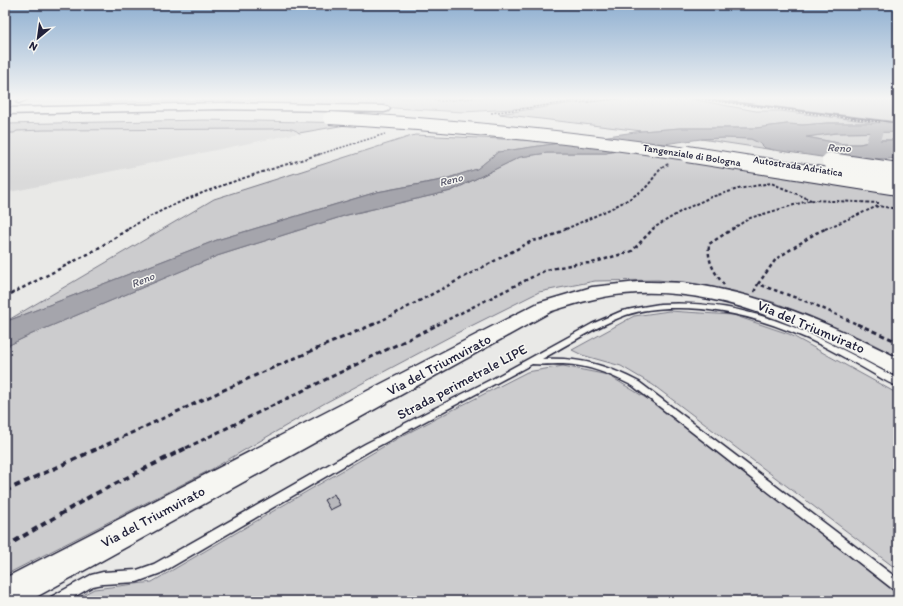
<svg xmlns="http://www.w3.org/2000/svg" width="903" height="606" viewBox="0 0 903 606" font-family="Itim,sans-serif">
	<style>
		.built { fill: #dadada }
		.green { fill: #ccccce; stroke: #777784 }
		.water { fill: #a5a5ac; stroke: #71717f }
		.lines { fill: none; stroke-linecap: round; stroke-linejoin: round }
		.river { fill: #a5a5ac; fill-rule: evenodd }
		.building { fill: #b8b8bc; stroke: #22223b }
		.lane-casing { stroke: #22223b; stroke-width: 3 }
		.secondary-casing { stroke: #22223b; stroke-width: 3 }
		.highway-casing { stroke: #22223b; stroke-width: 3 }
		.path-far4 { stroke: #22223b; stroke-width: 1.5; stroke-dasharray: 2 1.5; stroke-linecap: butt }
		.path-far3 { stroke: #22223b; stroke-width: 2; stroke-dasharray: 3 2; stroke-linecap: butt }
		.path-far2 { stroke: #22223b; stroke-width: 2.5; stroke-dasharray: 3.5 3; stroke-linecap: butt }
		.path-far1 { stroke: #22223b; stroke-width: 3; stroke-dasharray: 5 3.5; stroke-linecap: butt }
		.path { stroke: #22223b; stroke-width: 4; stroke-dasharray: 6 4.5; stroke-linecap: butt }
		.lane { fill: #f6f6f2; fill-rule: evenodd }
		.secondary { fill: #f6f6f2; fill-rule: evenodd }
		.highway { fill: #f6f6f2; fill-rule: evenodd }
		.rail { stroke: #22223b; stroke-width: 1.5 }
		.highway-bridge-far1-casing { stroke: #22223b; stroke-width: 14; stroke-linecap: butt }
		.highway-bridge-casing { stroke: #22223b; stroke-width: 18; stroke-linecap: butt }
		.highway-bridge-far1 { stroke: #f6f6f2; stroke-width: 12 }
		.highway-bridge { stroke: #f6f6f2; stroke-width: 16 }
		.labels { text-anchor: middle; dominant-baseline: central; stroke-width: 3; stroke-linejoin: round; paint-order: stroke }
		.far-street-label { font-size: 10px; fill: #22223b; stroke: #f6f6f2 }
		.far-water-label { font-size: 11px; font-style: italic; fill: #565668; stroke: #f6f6f2 }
		.near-street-label { font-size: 14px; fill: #22223b; stroke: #f6f6f2 }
	</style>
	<rect width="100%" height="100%" fill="#e9e9e7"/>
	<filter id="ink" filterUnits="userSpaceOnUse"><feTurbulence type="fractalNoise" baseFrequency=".025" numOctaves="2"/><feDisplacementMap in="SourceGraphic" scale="8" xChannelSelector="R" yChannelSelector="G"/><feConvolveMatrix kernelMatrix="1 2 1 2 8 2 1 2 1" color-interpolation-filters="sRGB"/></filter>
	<g filter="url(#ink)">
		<path class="built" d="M 32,98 L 251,98 L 25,103 L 30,100 L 26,100 Z
			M 271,129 L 292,129 L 297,131 L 299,133 L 5,193 L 5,133 L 14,133 L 17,131 L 45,130 Z"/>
		<path class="green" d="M 303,98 L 594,98 L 527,108 L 464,112 L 377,107 L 252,103 L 106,106 L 100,104 L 117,102 L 290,99 Z
			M 631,98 L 685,98 L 756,111 L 780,111 L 882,123 L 898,123 L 898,125 L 866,123 L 827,123 L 803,125 L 787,124 L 756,128 L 680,128 L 642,131 L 499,114 L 566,104 Z
			M 712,98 L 898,98 L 898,122 L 738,102 Z
			M 204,120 L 357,123 L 299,133 C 293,126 279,129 271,129 L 45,130 L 17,131 L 14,133 L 5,133 L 5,124 Z
			M 898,132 L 898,140 L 878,140 L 859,144 L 844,144 L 806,137 L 836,133 Z
			M 415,135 L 567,142 L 498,152 L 477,169 L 442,180 L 377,192 L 217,240 L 5,322 L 214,199 Z
			M 725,138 L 751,139 L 774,150 L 701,139 Z
			M 626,149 L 898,191 L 898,357 L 869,342 L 810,316 L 773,302 L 734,291 L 695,284 L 658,280 L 595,281 L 539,292 L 455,334 L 325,403 L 212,469 L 5,575 L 5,347 L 32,334 L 217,256 L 347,215 L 451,191 L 520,157 L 547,153 L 606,153 Z
			M 669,311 L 733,315 L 789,334 L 898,394 L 898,570 L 653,385 L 621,366 L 582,355 L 572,350 L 634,316 Z
			M 563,366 L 608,375 L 654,403 L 898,594 L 898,601 L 72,601 L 94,589 L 152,582 L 400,437 L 527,372 Z"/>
		<path class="water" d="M 827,123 L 866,123 L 898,125 L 898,132 L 836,133 L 806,137 L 844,144 L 860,144 L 878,140 L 898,140 L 898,158 L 887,159 L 857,158 L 842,160 L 774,150 L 765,148 L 761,144 L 751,139 L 725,138 L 701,139 L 626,149 L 606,153 L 547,153 L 520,157 L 451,191 L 347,215 L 217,256 L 32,334 L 5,347 L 5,322 L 217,240 L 377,192 L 442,180 L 477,169 L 498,152 L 642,131 L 680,128 L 756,128 L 787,124 L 803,125 Z"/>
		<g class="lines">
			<path class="river" d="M 877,123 L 898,124 L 898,132 L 883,131 L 876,153 L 871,154 L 844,152 L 842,149 L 844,146 L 865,145 L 872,124 Z"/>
		</g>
		<path class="building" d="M 334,494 L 340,505 L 330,510 L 324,500 Z"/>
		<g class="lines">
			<g class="lane-casing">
				<path id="lane" d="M 26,98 L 30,98 L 19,103 L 16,102 Z
					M 660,304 C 752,298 819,337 898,379 L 898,386 C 890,384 881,378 874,374 C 857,364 840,355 823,346 C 776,323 727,307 674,308 C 658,308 641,310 626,315 C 596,326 569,344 542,359 C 579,357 607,365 639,382 L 898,579 L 898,592 L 894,590 L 633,386 C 610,374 589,365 563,364 C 552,364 542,365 532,364 L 371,450 L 161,573 L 137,582 L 103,584 L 93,586 L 67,601 L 49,601 L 51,597 L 91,575 L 103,572 L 137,570 L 154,564 L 365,444 L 494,378 L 592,324 L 622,311 L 642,307 Z"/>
			</g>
			<g class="secondary-casing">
				<path id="secondary" d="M 638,282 C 653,282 668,282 683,283 C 759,292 830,324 898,358 L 898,375 L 890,373 C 812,332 729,289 638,293 C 608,294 580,302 552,311 L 29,601 L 5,601 L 5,578 L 538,303 L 592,287 Z"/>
			</g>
			<g class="highway-casing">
				<path id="highway" d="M 220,103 L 384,106 L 388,107 L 390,109 L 388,111 L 384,112 L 220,109 L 5,114 L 5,108 Z"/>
			</g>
			<path class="path-far4" d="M 423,98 L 442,101 L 473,98
				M 691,98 L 880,122
				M 577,103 L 624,98
				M 491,113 L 600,98
				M 317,155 L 385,134"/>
			<path class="path-far3" d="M 128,229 C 185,194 256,174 320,154
				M 566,229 C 590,218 622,205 643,190 C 653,182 657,168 669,164
				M 652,229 L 685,209 L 711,197 L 738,189 L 771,183 L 811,200
				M 732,229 L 750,218 L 811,200 L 879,203
				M 825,229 L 878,206 L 898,209"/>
			<path class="path-far2" d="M 758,284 L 776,259 L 816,233 L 827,228
				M 724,285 C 714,272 707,261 709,244 L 734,228
				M 754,292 L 758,284 L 813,304 L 859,325
				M 5,297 L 92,252 L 130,228
				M 372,325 L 389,317 L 532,241 L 547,238 L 568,228
				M 437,325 L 546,270 L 575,264 L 592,263 L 632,251 L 654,228"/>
			<path class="path-far1" d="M 857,324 L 898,342
				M 99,448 L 254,376 L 374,324
				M 186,448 L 439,324"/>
			<path class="path" d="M 5,491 L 101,447
				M 5,547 L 91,496 L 188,447"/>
			<use href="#lane" class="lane"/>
			<use href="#secondary" class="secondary"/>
			<use href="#highway" class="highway"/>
			<path class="rail" d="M 701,98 L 898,123"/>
			<g class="highway-bridge-far1-casing">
				<path id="highway-bridge-far1" d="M 329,118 C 451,125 573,137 694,155"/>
			</g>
			<g class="highway-bridge-casing">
				<path id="highway-bridge" d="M 687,154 L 898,187
					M 830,161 L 898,171"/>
			</g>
			<use href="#highway-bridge-far1" class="highway-bridge-far1"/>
			<use href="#highway-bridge" class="highway-bridge"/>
		</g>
	</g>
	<linearGradient id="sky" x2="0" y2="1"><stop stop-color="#8daed0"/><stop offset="0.54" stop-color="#f5f5f4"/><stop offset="1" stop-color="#f5f5f4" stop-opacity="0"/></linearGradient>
	<rect width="903" height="182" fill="url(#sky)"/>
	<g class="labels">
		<g class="far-street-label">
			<text transform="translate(692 155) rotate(9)">Tangenziale di Bologna</text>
			<text transform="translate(798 166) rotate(9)">Autostrada Adriatica</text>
		</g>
		<g class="far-water-label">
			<text transform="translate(839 148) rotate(3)">Reno</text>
			<text transform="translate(451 180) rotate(-14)">Reno</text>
			<text transform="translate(143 280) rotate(-22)">Reno</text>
		</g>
		<g class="near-street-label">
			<text transform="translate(811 327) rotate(23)">Via del Triumvirato</text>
			<text transform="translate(439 365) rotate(-28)">Via del Triumvirato</text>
			<text transform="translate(462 382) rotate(-28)">Strada perimetrale LIPE</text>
			<text transform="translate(153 517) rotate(-28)">Via del Triumvirato</text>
		</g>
	</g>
	<rect width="903" height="606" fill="none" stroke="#f6f6f2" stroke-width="20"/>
	<rect x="10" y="10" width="883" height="586" fill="none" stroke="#22223b" stroke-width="1.5" filter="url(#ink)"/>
	<g transform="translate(38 38) rotate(209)" stroke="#f6f6f2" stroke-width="3" paint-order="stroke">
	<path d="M0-3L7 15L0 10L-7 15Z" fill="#22223b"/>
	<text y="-6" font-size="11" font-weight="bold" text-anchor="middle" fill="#22223b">N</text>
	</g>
</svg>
